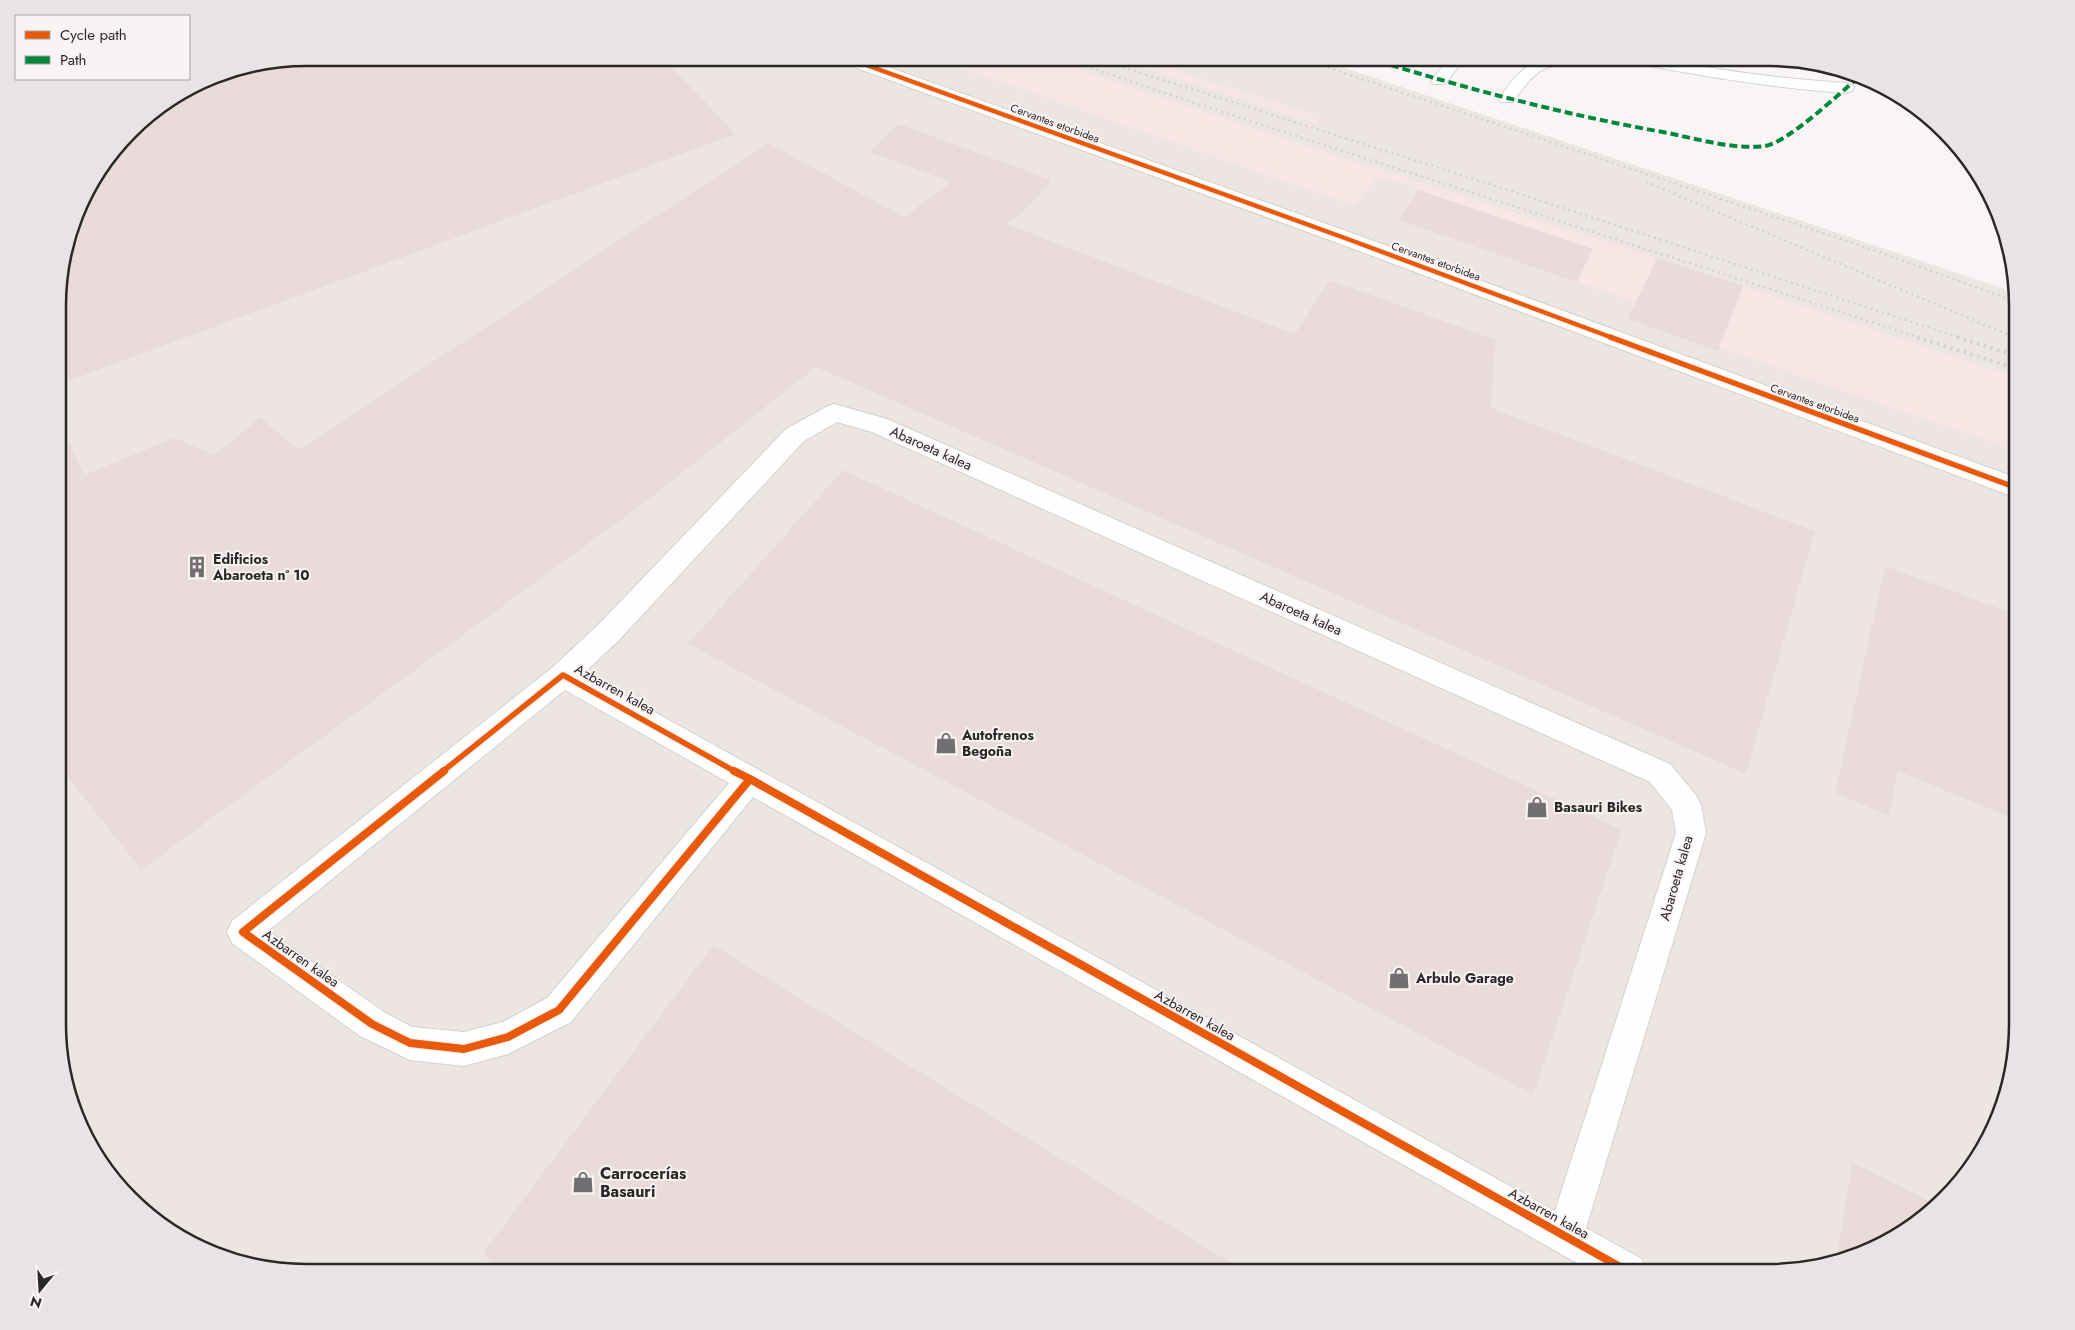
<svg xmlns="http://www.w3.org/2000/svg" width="2075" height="1330" viewBox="0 0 2075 1330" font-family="Jost,sans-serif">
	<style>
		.built { fill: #ede5e3 }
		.green { fill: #f7e6e4 }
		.building { fill: #e9dbd9 }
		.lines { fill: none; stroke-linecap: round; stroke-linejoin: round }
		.lane-casing { stroke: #d3d2d1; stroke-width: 2 }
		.street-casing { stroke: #d3d2d1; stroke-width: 2 }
		.secondary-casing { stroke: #d3d2d1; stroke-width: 2 }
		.lane { fill: #fefefd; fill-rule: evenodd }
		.street { fill: #fefefd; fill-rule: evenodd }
		.secondary { fill: #fefefd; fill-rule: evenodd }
		.rail-far1 { stroke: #d2d1d1; stroke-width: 2.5; stroke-dasharray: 2 4; stroke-linecap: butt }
		.rail { stroke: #d2d1d1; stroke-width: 4; stroke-dasharray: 2.5 4.5; stroke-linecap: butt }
		.quiet { stroke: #00873e; stroke-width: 4; stroke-dasharray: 8 4; stroke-linecap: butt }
		.cycleway-far2-casing { stroke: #f9f4f3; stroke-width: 7 }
		.cycleway-far1-casing { stroke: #f9f4f3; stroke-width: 9 }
		.cycleway-casing { stroke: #f9f4f3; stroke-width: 11 }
		.cycleway-far2 { stroke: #e8590c; stroke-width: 4.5 }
		.cycleway-far1 { stroke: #e8590c; stroke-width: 5.5 }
		.cycleway { stroke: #e8590c; stroke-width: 8 }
		.labels { text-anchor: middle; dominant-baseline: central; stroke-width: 4; stroke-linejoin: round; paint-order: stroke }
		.far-street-label { font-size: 11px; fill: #292827; stroke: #f9f4f3 }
		.street-label { font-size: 14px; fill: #292827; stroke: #f9f4f3 }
		.poi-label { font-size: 14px; font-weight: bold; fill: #292827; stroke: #f9f4f3; text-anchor: start }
		.near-poi-label { font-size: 16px; font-weight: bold; fill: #292827; stroke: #f9f4f3; text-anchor: start }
		.rim { fill: none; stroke: #292827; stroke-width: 2.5 }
	</style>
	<rect width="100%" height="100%" fill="#f8f5f4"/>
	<path class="built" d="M 306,58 L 934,58 L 1355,206 L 1375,177 L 1416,185 L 1418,190 L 1593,249 L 1577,282 L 1636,302 L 1656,258 L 1312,148 L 1044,58 L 1116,58 L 1312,122 L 1319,122 L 1308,113 L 1137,58 L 1315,58 L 2017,293 L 2017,378 L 1743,286 L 1719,347 L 2017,451 L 2017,1040 L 2004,1104 L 1976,1162 L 1945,1200 L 1893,1239 L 1834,1264 L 1785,1272 L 305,1272 L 226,1259 L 168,1231 L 130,1200 L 91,1149 L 60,1056 L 60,274 L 83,196 L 211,76 Z"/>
	<path class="green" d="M 934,58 L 1044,58 L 1312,148 L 1657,258 L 1636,303 L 1577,282 L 1593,249 L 1418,190 L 1416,185 L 1375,177 L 1355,206 Z
		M 1116,58 L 1137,58 L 1308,113 L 1320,122 L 1312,122 Z
		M 1743,286 L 2017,378 L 2017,451 L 1719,348 Z"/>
	<path class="building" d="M 306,58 L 663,58 L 736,134 L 60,384 L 60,274 L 83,196 L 142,119 L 211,76 Z
		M 899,124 L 1052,180 L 1025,210 L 1006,224 L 1295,334 L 1330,280 L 1496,340 L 1491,408 L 1815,531 L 1746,774 L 816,367 L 648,500 L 141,870 L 60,767 L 60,422 L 84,475 L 174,438 L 215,455 L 260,417 L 298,450 L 768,143 L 904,217 L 951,182 L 869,152 Z
		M 1418,190 L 1593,249 L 1577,282 L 1398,220 Z
		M 1657,258 L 1743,286 L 1718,351 L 1628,319 Z
		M 843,470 L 1622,830 L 1533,1095 L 688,644 Z
		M 1885,566 L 2017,615 L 2017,820 L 1898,771 L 1889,816 L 1835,793 Z
		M 713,945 L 998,1120 L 1246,1272 L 497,1272 L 484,1252 Z
		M 1852,1162 L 1938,1205 L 1893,1239 L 1836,1263 Z"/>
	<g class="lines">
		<g class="lane-casing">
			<path id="lane" d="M 1449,58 L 1465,58 L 1445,84 L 1433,84 L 1431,81 Z
				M 1544,58 L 1570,58 C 1565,65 1550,65 1542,70 C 1529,78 1521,91 1513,102 L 1501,102 L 1499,99 C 1511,81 1523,65 1544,58 Z
				M 1627,58 C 1658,54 1688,65 1719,69 C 1761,76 1803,80 1846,83 L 1852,85 L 1854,88 L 1852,91 L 1846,93 C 1775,88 1705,77 1635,63 L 1629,61 Z"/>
		</g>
		<g class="street-casing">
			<path id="street" d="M 834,404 L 887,419 L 1670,764 L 1696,795 L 1701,805 L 1706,833 L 1586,1228 L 1642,1259 L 1647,1272 L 1593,1272 L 753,797 L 571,1022 L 508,1054 L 464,1066 L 410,1060 L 360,1036 L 232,943 L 227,932 L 232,921 L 553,667 L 599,624 L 786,429 L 826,407 ZM 837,422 L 872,432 L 1650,782 L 1672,810 L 1676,833 L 1555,1211 L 584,673 L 619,640 L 804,441 ZM 565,690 L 729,783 L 547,998 L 503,1022 L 464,1032 L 412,1027 L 384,1012 L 268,931 Z"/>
		</g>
		<g class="secondary-casing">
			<path id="secondary" d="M 838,58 L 863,58 L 1360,236 L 2017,478 L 2017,498 L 1346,246 L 840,62 Z"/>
		</g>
		<use href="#lane" class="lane"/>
		<use href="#street" class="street"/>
		<use href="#secondary" class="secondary"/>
		<path class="rail-far1" d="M 1062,58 L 1173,96 L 1921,338
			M 1094,58 L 1502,188 L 1961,338
			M 1299,58 L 1871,249 L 2017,302
			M 1646,182 L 2016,338"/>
		<path class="rail" d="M 1917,337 L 2017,369
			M 1957,337 L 2017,356
			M 2013,337 L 2017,338"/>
		<path class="quiet" d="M 1368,58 C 1467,89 1566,115 1668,133 C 1697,139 1736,150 1765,146 C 1787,143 1840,93 1859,77"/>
		<g class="cycleway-far2-casing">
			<path id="cycleway-far2" d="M 847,58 L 1353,241 L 1613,338"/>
		</g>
		<g class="cycleway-far1-casing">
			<path id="cycleway-far1" d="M 1610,337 L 2017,488
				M 442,772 L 563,675 L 736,772"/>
		</g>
		<g class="cycleway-casing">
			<path id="cycleway" d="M 444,771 L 243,932 L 372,1024 L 410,1043 L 464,1049 L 508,1037 L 559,1010 L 750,779
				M 734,771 L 750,779
				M 750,779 L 1629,1272"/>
		</g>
		<use href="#cycleway-far2" class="cycleway-far2"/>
		<use href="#cycleway-far1" class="cycleway-far1"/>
		<use href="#cycleway" class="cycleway"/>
	</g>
	<defs>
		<g id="building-bare" transform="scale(1.725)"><path d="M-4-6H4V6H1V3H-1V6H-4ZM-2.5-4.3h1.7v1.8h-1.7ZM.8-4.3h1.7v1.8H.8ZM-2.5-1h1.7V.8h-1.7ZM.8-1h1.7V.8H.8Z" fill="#71706f" stroke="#f9f4f3" stroke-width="2.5" paint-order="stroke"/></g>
		<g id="shop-bare" transform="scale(1.725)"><path d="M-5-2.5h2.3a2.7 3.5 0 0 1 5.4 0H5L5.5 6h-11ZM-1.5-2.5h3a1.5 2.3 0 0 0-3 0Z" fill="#71706f" stroke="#f9f4f3" stroke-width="2.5" paint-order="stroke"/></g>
	</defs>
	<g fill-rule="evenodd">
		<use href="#building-bare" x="197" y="567"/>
		<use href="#shop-bare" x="946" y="743"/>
		<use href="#shop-bare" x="1537" y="807"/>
		<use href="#shop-bare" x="1399" y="978"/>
		<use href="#shop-bare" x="583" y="1182"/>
	</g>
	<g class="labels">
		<g class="far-street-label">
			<text transform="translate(1055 123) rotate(20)">Cervantes etorbidea</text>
			<text transform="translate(1436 261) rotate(20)">Cervantes etorbidea</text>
			<text transform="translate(1815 403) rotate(20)">Cervantes etorbidea</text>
		</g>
		<g class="street-label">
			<text transform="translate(931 448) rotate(24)">Abaroeta kalea</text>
			<text transform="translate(1301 613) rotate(24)">Abaroeta kalea</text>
			<text transform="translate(615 689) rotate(29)">Azbarren kalea</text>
			<text transform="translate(1676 878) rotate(-74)">Abaroeta kalea</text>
			<text transform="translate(301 958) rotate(35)">Azbarren kalea</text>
			<text transform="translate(1195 1015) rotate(29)">Azbarren kalea</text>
			<text transform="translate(1549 1213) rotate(29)">Azbarren kalea</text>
		</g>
		<g class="poi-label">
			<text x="213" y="559">Edificios<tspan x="213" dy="16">Abaroeta nº 10</tspan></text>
			<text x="962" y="735">Autofrenos<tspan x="962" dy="16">Begoña</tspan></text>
			<text x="1554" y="807">Basauri Bikes</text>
			<text x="1416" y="978">Arbulo Garage</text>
		</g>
		<g class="near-poi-label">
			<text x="600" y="1173">Carrocerías<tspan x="600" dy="18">Basauri</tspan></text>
		</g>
	</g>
	<path d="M0 0H2075V1330H0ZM306 66H1769A240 240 0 0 1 2009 306V1024A240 240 0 0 1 1769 1264H306A240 240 0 0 1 66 1024V306A240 240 0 0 1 306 66Z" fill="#e8e4e3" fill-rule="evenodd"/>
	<path class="rim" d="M306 66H1769A240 240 0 0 1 2009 306V1024A240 240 0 0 1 1769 1264H306A240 240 0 0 1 66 1024V306A240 240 0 0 1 306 66Z"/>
	<rect x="15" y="15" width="175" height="65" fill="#f9f4f3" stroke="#a6a2a1"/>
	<rect x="25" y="31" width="25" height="8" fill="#e8590c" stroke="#a6a2a1"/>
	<text x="60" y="40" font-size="15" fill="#292827">Cycle path</text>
	<rect x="25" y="56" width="25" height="8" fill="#00873e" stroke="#a6a2a1"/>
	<text x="60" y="65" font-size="15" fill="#292827">Path</text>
	<g transform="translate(40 1290) rotate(198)" stroke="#f9f4f3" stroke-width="4" paint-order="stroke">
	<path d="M0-4L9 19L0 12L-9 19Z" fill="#292827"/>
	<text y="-8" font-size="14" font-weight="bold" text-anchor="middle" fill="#292827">N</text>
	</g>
</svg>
